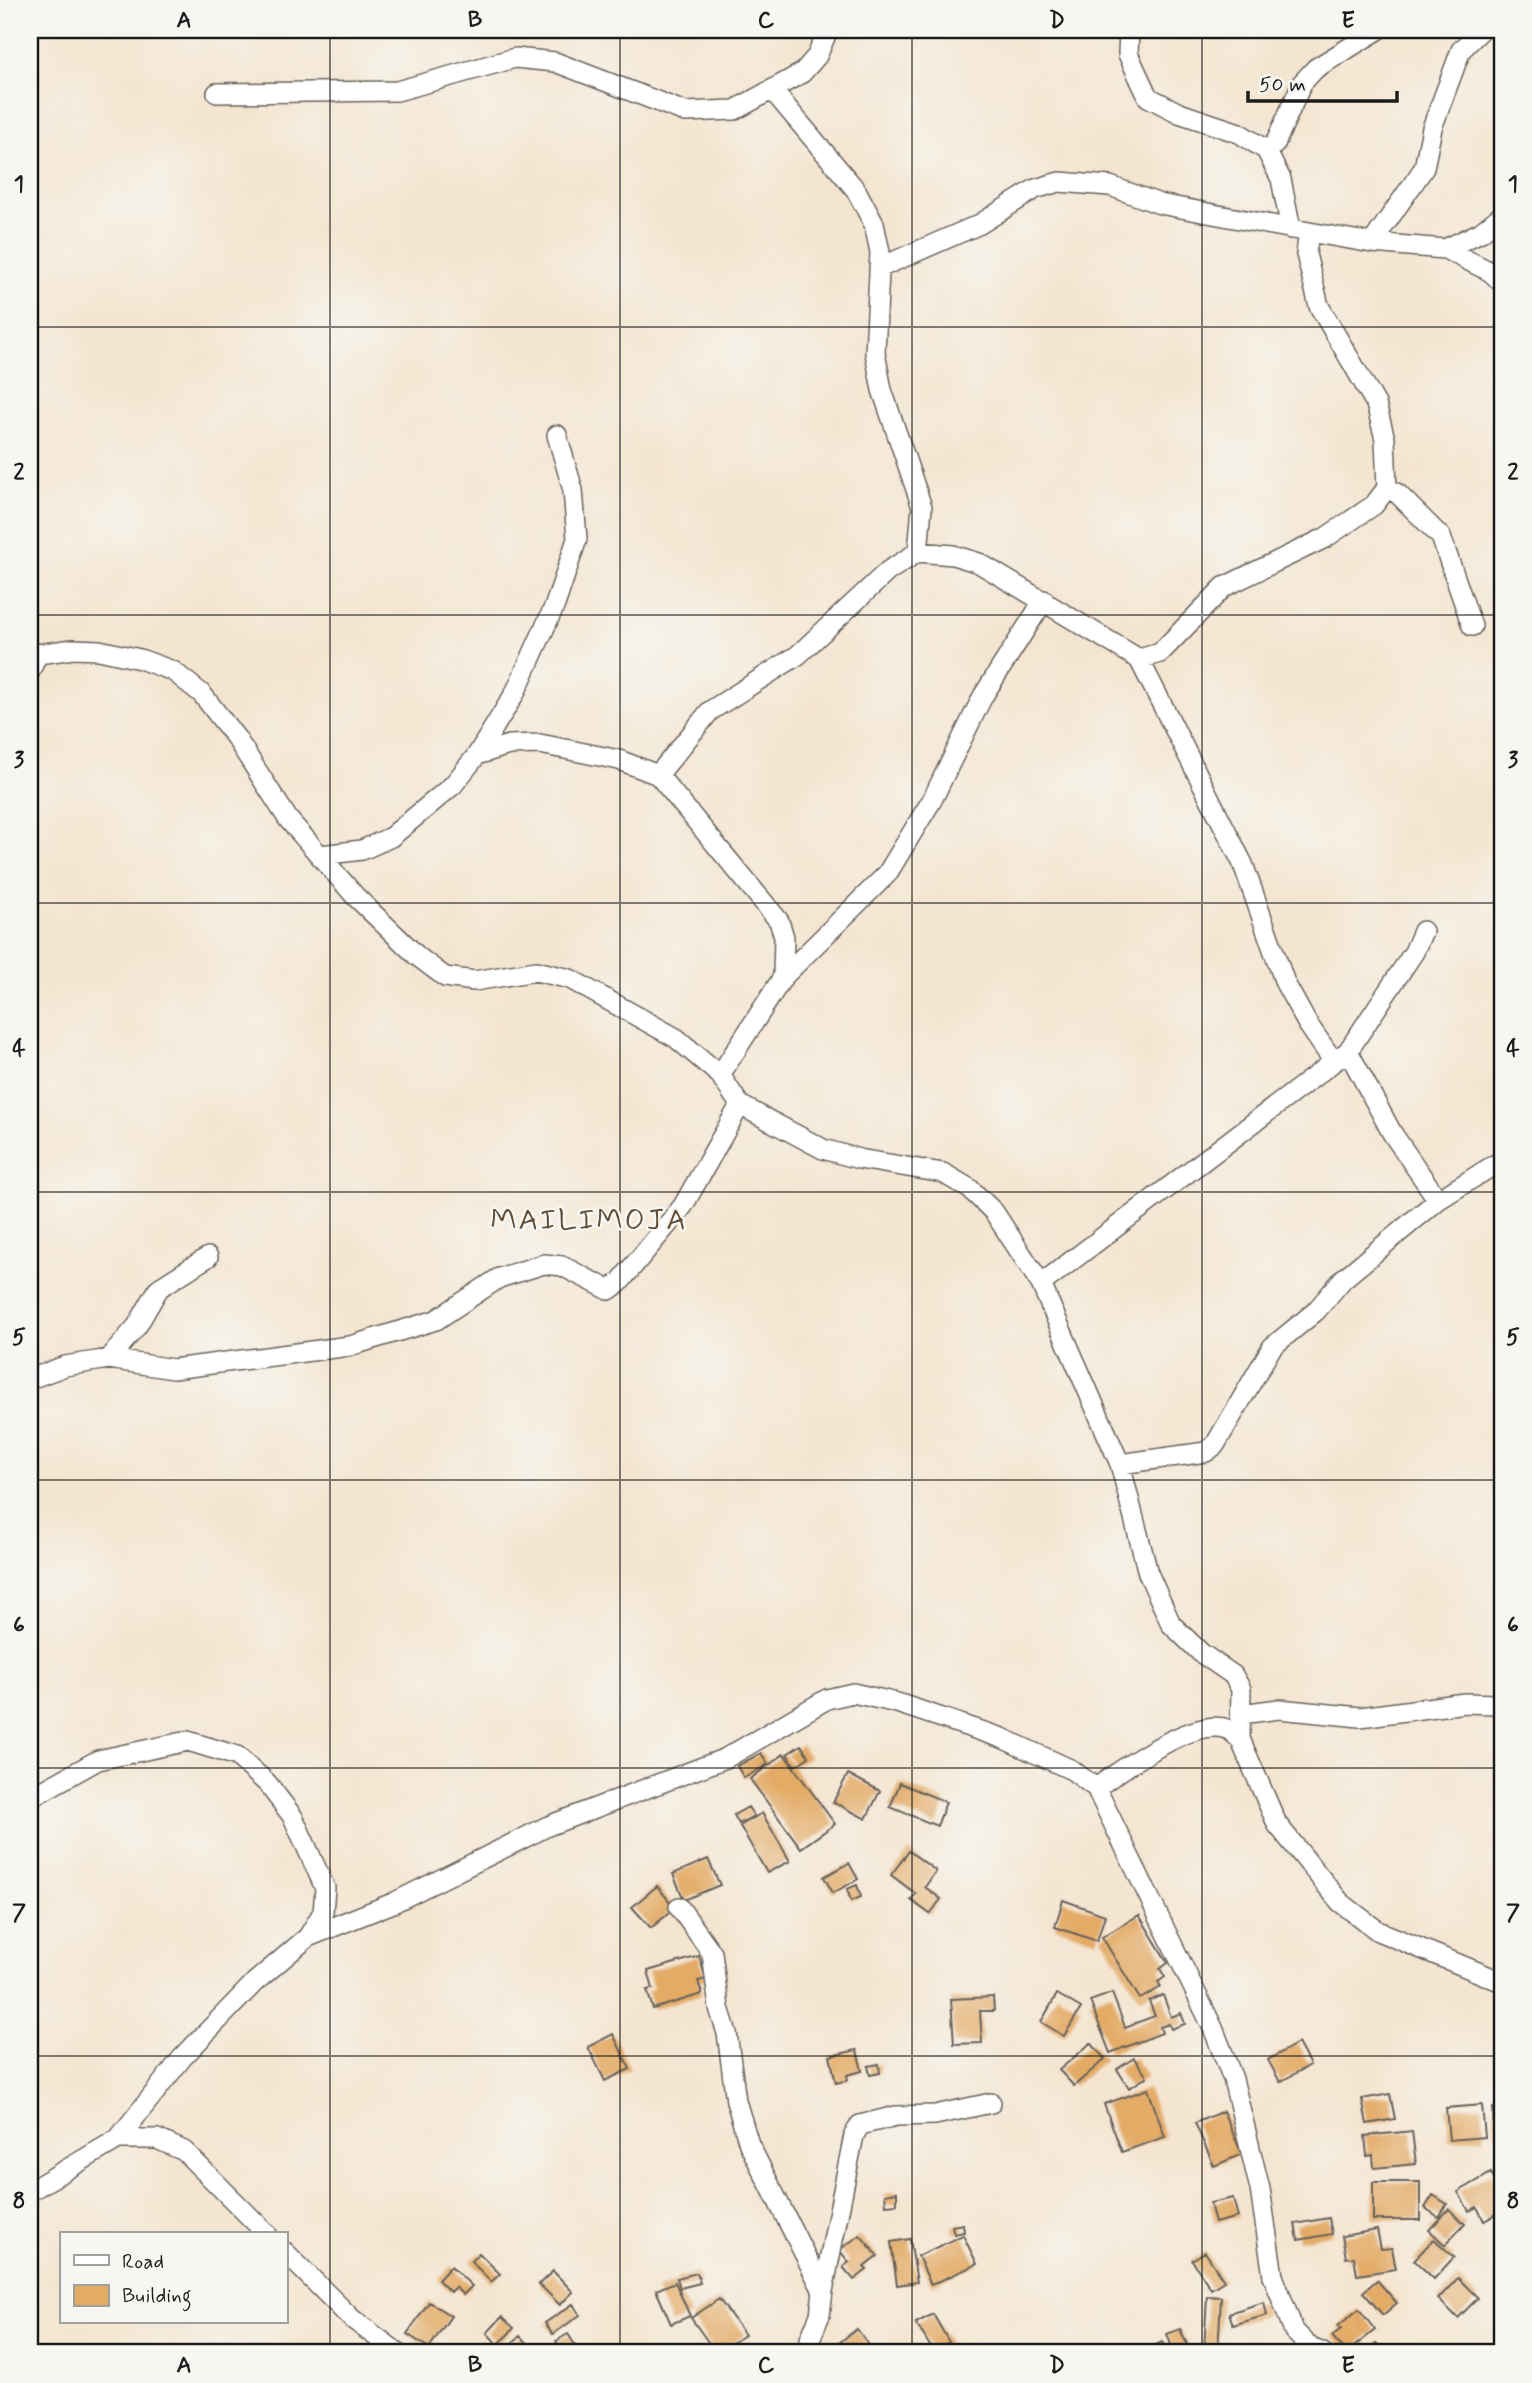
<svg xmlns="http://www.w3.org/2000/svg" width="1532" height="2383" viewBox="0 0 1532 2383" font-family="Mynerve,sans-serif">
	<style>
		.building { fill: #e3ab66 }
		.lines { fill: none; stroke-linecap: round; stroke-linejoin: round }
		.minor-casing { stroke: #68625b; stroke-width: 22 }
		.minor { stroke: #fff; stroke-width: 19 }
		.grid { fill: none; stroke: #1c1c1c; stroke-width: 2; stroke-opacity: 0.55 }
		.labels { text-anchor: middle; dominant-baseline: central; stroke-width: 5; stroke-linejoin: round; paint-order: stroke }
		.quarter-label { font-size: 30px; letter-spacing: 2px; fill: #624e36; stroke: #f6f6f2 }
		.neatline { fill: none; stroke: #1c1c1c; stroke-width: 2.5 }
		.grid-label { font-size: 23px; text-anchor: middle; font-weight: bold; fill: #1c1c1c }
	</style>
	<rect width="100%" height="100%" fill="#f6f6f2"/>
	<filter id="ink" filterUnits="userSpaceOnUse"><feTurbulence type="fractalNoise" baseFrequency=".0143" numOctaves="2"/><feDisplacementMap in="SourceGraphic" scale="14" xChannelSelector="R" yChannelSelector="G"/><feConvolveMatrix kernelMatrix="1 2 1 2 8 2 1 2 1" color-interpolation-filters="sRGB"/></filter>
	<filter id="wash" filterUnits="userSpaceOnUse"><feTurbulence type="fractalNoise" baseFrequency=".00686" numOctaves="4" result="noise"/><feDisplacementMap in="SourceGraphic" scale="28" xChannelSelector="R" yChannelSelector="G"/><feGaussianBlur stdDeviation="1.57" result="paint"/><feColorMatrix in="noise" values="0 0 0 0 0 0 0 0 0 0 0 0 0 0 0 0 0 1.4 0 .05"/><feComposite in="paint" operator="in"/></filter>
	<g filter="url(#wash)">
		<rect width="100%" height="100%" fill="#f4e5d0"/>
		<g id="blocks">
			<path class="building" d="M 801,1745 L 809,1757 L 795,1766 L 787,1754 Z
				M 761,1753 L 768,1764 L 744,1778 L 737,1766 Z
				M 784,1754 L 835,1824 L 801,1848 L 750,1779 Z
				M 848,1774 L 880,1791 L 866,1819 L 833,1802 Z
				M 900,1783 L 946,1802 L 937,1826 L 890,1807 Z
				M 748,1807 L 754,1816 L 739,1824 L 734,1815 Z
				M 762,1813 L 790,1861 L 767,1873 L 740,1826 Z
				M 909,1851 L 936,1871 L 925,1887 L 941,1899 L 930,1914 L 911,1900 L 916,1894 L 891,1875 Z
				M 708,1859 L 720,1885 L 684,1900 L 673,1874 Z
				M 849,1863 L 858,1879 L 833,1893 L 824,1877 Z
				M 857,1885 L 861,1897 L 851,1901 L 847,1889 Z
				M 657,1886 L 675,1908 L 651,1928 L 632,1907 Z
				M 1063,1900 L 1105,1915 L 1097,1941 L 1055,1927 Z
				M 1139,1915 L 1168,1963 L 1160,1969 L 1165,1977 L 1158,1982 L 1161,1987 L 1140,1999 L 1102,1937 Z
				M 699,1956 L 706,1979 L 698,1981 L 702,1994 L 653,2009 L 647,1990 L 653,1989 L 648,1971 Z
				M 1112,1993 L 1125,2027 L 1155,2016 L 1149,2001 L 1163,1995 L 1171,2017 L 1181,2013 L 1185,2024 L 1171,2029 L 1169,2024 L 1160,2027 L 1162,2033 L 1110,2053 L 1090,2001 Z
				M 1057,1994 L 1081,2008 L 1064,2036 L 1041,2022 Z
				M 993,1997 L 994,2011 L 980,2011 L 982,2043 L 954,2044 L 951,1999 Z
				M 613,2034 L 630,2069 L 605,2081 L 588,2047 Z
				M 1091,2043 L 1105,2059 L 1074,2086 L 1059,2070 Z
				M 1298,2043 L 1310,2065 L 1280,2082 L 1268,2060 Z
				M 857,2050 L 862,2071 L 847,2075 L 848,2080 L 836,2083 L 830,2056 Z
				M 1134,2058 L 1147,2077 L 1129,2088 L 1117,2069 Z
				M 879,2064 L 880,2073 L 870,2075 L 868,2066 Z
				M 1148,2089 L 1165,2137 L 1122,2152 L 1104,2104 Z
				M 1390,2094 L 1395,2119 L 1367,2124 L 1362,2099 Z
				M 1482,2105 L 1485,2137 L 1449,2140 L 1446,2108 Z
				M 1493,2108 L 1502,2108 L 1502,2134 L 1494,2134 Z
				M 1223,2111 L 1242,2154 L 1214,2166 L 1195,2123 Z
				M 1412,2131 L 1416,2164 L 1374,2168 L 1373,2155 L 1367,2156 L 1365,2136 Z
				M 1491,2173 L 1502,2193 L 1502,2211 L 1484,2221 L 1477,2207 L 1469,2211 L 1458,2192 Z
				M 1373,2182 L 1420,2182 L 1420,2220 L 1373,2220 Z
				M 897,2192 L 897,2204 L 886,2205 L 885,2194 Z
				M 1433,2195 L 1447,2204 L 1439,2217 L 1425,2208 Z
				M 1233,2198 L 1238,2217 L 1215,2223 L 1210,2203 Z
				M 1449,2209 L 1465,2224 L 1445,2245 L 1429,2230 Z
				M 1329,2218 L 1332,2234 L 1298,2240 L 1295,2224 Z
				M 963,2224 L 964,2232 L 954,2234 L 952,2226 Z
				M 1377,2230 L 1381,2249 L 1392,2248 L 1396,2269 L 1357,2275 L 1354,2257 L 1346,2258 L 1342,2236 Z
				M 860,2235 L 878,2256 L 864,2267 L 867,2270 L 854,2280 L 843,2267 L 849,2262 L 839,2250 Z
				M 963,2235 L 977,2264 L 931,2285 L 918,2256 Z
				M 910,2239 L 917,2282 L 897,2285 L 891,2242 Z
				M 1434,2239 L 1454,2257 L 1434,2279 L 1414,2260 Z
				M 1205,2252 L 1224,2281 L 1211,2289 L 1192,2260 Z
				M 479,2253 L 500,2274 L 491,2282 L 471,2261 Z
				M 451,2266 L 472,2286 L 463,2295 L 455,2287 L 450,2292 L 438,2280 Z
				M 553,2271 L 573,2292 L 560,2305 L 539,2284 Z
				M 697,2273 L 700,2283 L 680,2288 L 677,2278 Z
				M 1458,2278 L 1478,2298 L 1458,2318 L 1438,2299 Z
				M 1377,2280 L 1397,2303 L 1383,2315 L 1363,2292 Z
				M 675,2282 L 690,2316 L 671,2324 L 656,2290 Z
				M 1207,2296 L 1221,2297 L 1218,2352 L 1204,2351 Z
				M 719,2299 L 745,2335 L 716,2353 L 691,2318 Z
				M 429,2302 L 451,2316 L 429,2348 L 407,2334 Z
				M 1264,2302 L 1267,2315 L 1233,2325 L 1229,2313 Z
				M 573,2304 L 580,2315 L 553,2334 L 545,2323 Z
				M 1359,2309 L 1375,2330 L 1346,2353 L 1332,2336 L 1341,2329 L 1338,2326 Z
				M 933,2314 L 949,2342 L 933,2351 L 916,2323 Z
				M 502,2317 L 514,2328 L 498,2345 L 487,2333 Z
				M 857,2329 L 874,2352 L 832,2353 L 830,2350 Z
				M 1180,2329 L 1187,2344 L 1173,2350 L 1167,2334 Z
				M 568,2334 L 580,2353 L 563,2353 L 556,2341 Z
				M 520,2336 L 531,2348 L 526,2353 L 509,2353 L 505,2349 Z
				M 1162,2342 L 1169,2353 L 1140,2353 Z
				M 1376,2343 L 1389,2353 L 1369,2353 Z
				M 480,2344 L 493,2353 L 473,2353 Z"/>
		</g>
	</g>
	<g filter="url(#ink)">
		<use href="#blocks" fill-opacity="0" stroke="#68625b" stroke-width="2"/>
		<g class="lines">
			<g class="minor-casing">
				<path id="minor" d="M 1129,30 L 1128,54 L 1148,97 L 1179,113 L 1239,133 L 1266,150 L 1281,179 L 1291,229
					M 773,91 L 856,190 L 874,224 L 880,252 L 875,353 L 882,390 L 922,507 L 918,552
					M 217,93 L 397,91 L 515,58 L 555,62 L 685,112 L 735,110 L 802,73 L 817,56 L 828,30
					M 1266,150 L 1275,144 L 1302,83 L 1316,68 L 1378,30
					M 1372,243 L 1424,168 L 1432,128 L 1461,50 L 1481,30
					M 1445,249 L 1491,272 L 1502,283
					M 879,268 L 980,224 L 1035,189 L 1059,182 L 1110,186 L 1160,204 L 1309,232 L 1372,243 L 1445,249 L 1481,232 L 1502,215
					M 1387,488 L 1398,494 L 1441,537 L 1472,626
					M 30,651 L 38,654 L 73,649 L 99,650 L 140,659 L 173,671 L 202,694 L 236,738 L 288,819 L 355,896 L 417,956 L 445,977 L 474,981 L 536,971 L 570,979 L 676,1038 L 720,1075 L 740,1105 L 823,1149 L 859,1159 L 943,1173 L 970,1189 L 994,1212 L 1041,1284 L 1120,1464 L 1148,1573 L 1171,1624 L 1201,1653 L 1233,1675 L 1241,1689 L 1240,1739
					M 1139,659 L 1243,864 L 1285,983 L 1307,1023 L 1334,1062
					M 30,671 L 38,654
					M 477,755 L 509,745 L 540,744 L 619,760 L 658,775 L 779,921 L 784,937 L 783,977 L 720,1075
					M 658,775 L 710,711 L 798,655 L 888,571 L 918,552 L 953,555 L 979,563 L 1139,659 L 1160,653 L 1224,587 L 1325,538 L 1374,505 L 1387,488 L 1385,439 L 1376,404 L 1319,306 L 1306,254 L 1309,232
					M 321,855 L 362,850 L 391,837 L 453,785 L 477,755 L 515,693 L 555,605 L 577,539 L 573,490 L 557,435
					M 783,977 L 887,874 L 932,800 L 983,696 L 1044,600
					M 1348,1051 L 1392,1133 L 1438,1200
					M 1041,1284 L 1348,1051 L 1414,952 L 1423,931
					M 109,1359 L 137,1326 L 159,1288 L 208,1257
					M 30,1379 L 65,1366 L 109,1359 L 173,1369 L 350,1346 L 436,1320 L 499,1278 L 544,1264 L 562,1266 L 609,1290 L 619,1283 L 683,1206 L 740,1105
					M 1120,1464 L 1206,1452 L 1215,1445 L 1272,1347 L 1316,1311 L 1343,1279 L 1438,1200 L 1502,1160
					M 1241,1714 L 1279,1709 L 1360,1717 L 1465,1703 L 1495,1704 L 1502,1707
					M 1096,1788 C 1122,1769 1194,1717 1227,1729 C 1232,1731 1236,1736 1240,1739 L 1277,1824 L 1340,1902 L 1378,1931 L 1502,1982
					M 30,1798 L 98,1760 L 188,1741 L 237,1756 L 267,1783 L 293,1817 L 325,1888 L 323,1912 L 308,1937
					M 679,1907 L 712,1953 L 719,2008 L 727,2033 L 736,2101 L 749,2144 L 823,2291 L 820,2315 L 810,2339 L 810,2353
					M 118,2139 L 182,2058 L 255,1982 L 308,1937 L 393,1903 L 548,1826 L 726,1758 L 827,1699 L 853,1693 L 897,1703 L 1002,1738 L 1072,1770 L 1096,1788 L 1213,2028 L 1233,2079 L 1260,2189 L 1273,2276 L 1294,2331 L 1311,2348 L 1323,2353
					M 30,2191 L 118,2139 L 157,2139 L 184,2151 L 267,2234
					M 285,2252 L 351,2318 L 398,2353
					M 823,2291 L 854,2135 L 860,2125 L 896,2116 L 935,2115 L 991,2103"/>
			</g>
			<use href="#minor" class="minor"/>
		</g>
	</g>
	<path class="grid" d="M 330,30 L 330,2353M 620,30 L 620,2353M 912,30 L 912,2353M 1202,30 L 1202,2353M 30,327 L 1502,327M 30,615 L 1502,615M 30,903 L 1502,903M 30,1192 L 1502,1192M 30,1480 L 1502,1480M 30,1768 L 1502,1768M 30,2056 L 1502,2056"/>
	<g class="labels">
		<g class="quarter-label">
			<text x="589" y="1220">MAILIMOJA</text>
		</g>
	</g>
	<rect width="1532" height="2383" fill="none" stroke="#f6f6f2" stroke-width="77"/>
	<rect x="60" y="2232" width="228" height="91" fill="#f6f6f2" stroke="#9f9f9c" stroke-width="2"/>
	<rect x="74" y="2255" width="35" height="10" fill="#ffffff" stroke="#9f9f9c" stroke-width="2"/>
	<text x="122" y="2268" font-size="21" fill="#1c1c1c">Road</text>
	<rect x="74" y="2285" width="35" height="21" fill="#e3ab66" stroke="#9f9f9c" stroke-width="2"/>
	<text x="122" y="2302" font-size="21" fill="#1c1c1c">Building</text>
	<path d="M1248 91v10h149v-10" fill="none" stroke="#1c1c1c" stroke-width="3.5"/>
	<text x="1259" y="91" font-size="21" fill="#1c1c1c" stroke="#f6f6f2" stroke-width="5" paint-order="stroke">50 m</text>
	<rect x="38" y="38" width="1456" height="2306" class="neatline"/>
	<g class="grid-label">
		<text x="184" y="27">A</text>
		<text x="475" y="27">B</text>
		<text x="766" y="27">C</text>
		<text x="1057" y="27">D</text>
		<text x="1348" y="27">E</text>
		<text x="19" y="191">1</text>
		<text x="1513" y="191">1</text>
		<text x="19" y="479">2</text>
		<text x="1513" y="479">2</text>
		<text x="19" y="767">3</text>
		<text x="1513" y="767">3</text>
		<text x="19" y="1055">4</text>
		<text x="1513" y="1055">4</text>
		<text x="19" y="1344">5</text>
		<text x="1513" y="1344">5</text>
		<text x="19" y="1632">6</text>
		<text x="1513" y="1632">6</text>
		<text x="19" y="1920">7</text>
		<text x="1513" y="1920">7</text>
		<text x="19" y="2208">8</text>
		<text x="1513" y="2208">8</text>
		<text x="184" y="2372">A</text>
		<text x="475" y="2372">B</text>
		<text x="766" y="2372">C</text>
		<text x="1057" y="2372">D</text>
		<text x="1348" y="2372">E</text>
	</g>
</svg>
